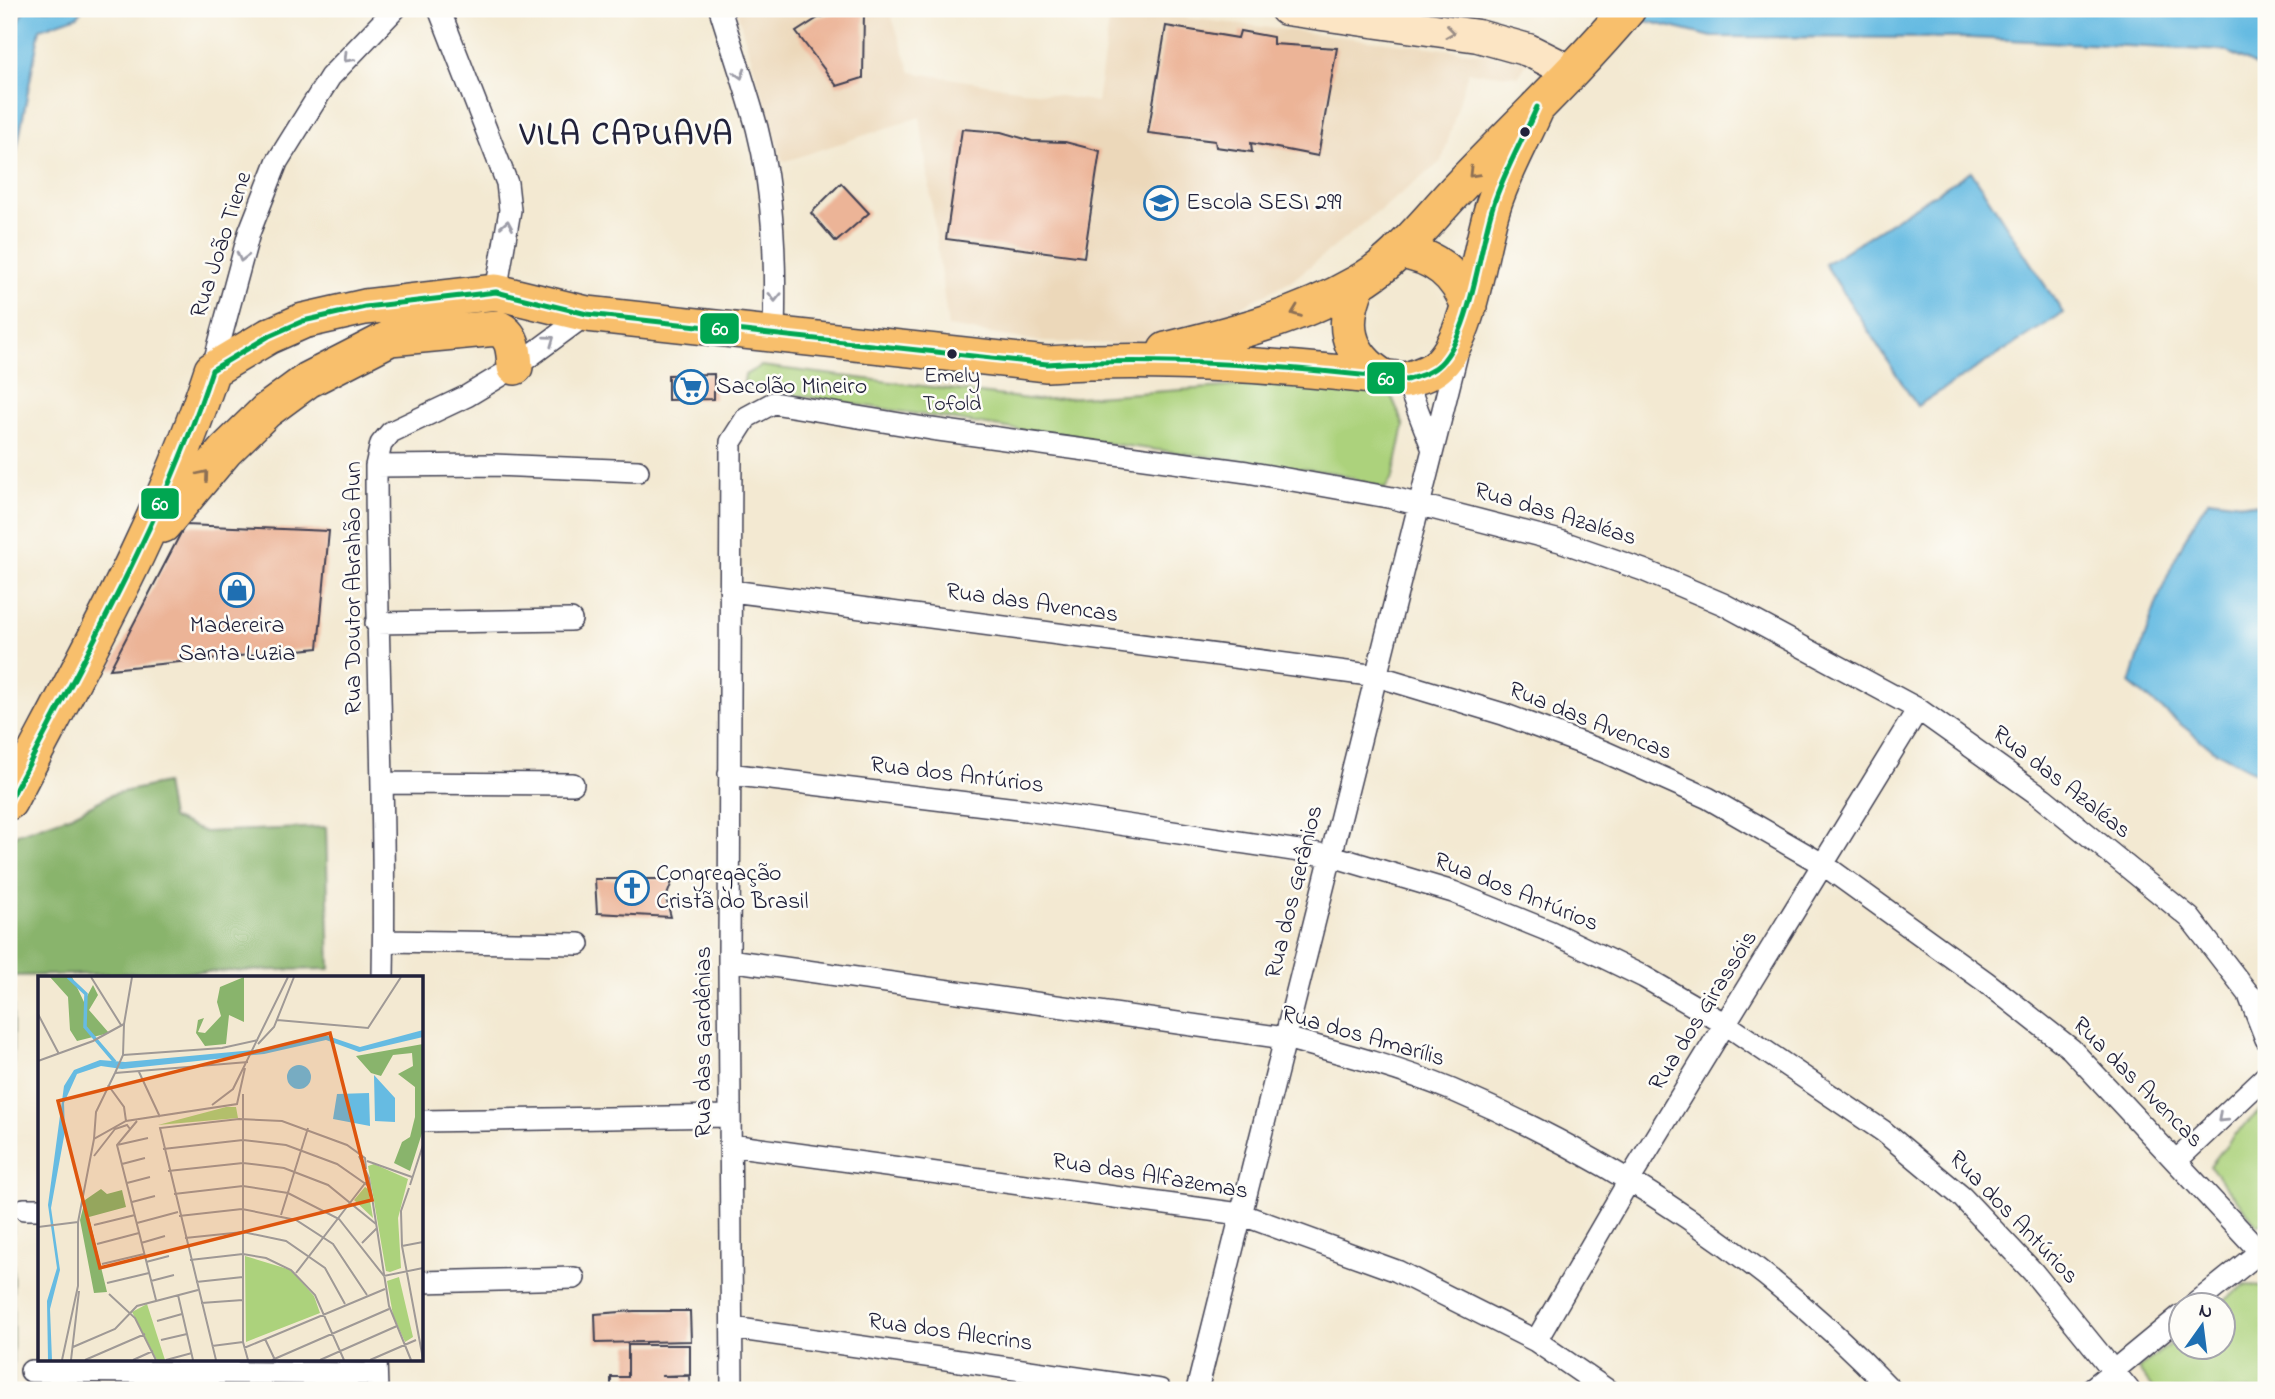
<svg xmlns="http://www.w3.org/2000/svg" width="2275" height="1399" viewBox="0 0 2275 1399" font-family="'Indie Flower',sans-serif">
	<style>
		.built { fill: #ecd8ba }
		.green { fill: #acd27c; stroke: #677a5c; stroke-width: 2 }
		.forest { fill: #89b46c; stroke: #566b54; stroke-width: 2 }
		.water { fill: #66bbe2; stroke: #446e8e; stroke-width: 2 }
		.building { fill: #ecb497 }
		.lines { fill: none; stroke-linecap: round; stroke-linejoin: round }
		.minor-casing { stroke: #414052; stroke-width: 24 }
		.secondary-casing { stroke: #414052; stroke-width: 35 }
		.primary-casing { stroke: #414052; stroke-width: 38 }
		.minor { stroke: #fff; stroke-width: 21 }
		.secondary { stroke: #fce5c4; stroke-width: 32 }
		.primary { stroke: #f8bf6c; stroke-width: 35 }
		.bus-1-casing { stroke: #fdfcf7; stroke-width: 10 }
		.bus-1 { stroke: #00a651; stroke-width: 5 }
		.oneway { stroke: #9a8d86 }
		.oneway2 { stroke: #9c9ca7 }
		.oneway3 { stroke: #8d7054 }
		.bus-dot { fill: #22223b; stroke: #fdfcf7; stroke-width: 2.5 }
		.labels { text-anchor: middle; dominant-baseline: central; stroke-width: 5; stroke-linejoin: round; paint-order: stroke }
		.bus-label { font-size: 22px; fill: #22223b; stroke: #fdfcf7 }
		.poi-label { font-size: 24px; fill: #22223b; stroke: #fdfcf7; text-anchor: start }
		.street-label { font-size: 24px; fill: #22223b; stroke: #fdfcf7 }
		.district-label { font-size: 32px; font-weight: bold; letter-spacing: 2px; fill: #22223b; stroke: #fdfcf7 }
		.inset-river { fill: none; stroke: #66bbe2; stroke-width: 3.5 }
		.inset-road { fill: none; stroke: #9f9996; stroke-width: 2 }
		.view { fill: #de560e; fill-opacity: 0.15; stroke: #de560e; stroke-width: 3.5 }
		.inset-edge { fill: none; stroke: #22223b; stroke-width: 3.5 }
		.line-badge { stroke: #fdfcf7; stroke-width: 2.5 }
		.badge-label { font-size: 19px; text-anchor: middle; font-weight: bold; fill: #fff }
	</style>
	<rect width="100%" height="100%" fill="#fdfcf7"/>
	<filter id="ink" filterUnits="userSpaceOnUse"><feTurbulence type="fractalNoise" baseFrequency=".0143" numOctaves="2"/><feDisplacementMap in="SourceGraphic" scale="14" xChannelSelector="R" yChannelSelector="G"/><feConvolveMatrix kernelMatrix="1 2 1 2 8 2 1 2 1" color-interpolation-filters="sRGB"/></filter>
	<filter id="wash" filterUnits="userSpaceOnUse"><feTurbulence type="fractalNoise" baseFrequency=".00686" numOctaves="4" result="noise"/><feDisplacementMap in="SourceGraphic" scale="28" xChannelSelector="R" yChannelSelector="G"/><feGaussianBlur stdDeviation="1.57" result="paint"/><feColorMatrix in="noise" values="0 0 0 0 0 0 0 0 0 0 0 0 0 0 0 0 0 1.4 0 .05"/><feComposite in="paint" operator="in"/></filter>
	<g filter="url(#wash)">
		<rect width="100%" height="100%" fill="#f3e9d2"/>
		<path class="built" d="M 736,9 L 889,9 L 911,72 L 1097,102 L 1111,9 L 1512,57 L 1527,62 L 1519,76 L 1468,72 L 1442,161 L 1294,279 L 1169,345 L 1041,342 L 948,327 L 920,117 L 783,162 Z"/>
		<path class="green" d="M 761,366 L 1036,400 L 1311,381 L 1392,397 L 1404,426 L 1393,477 L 1385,489 L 1336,473 L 1096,442 L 743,387 L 745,375 Z
			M 2266,1105 L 2266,1220 L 2257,1225 L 2210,1166 L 2234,1135 Z
			M 2245,1285 L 2261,1286 L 2266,1294 L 2265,1390 L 2154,1390 L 2138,1369 L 2180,1336 L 2180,1346 L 2222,1346 L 2220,1304 Z"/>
		<path class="forest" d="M 165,783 L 171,818 L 205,832 L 326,827 L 330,969 L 13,976 L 13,1390 L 9,1390 L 9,846 L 17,834 L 72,815 L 113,794 Z"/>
		<path class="water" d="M 24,9 L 82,9 L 78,16 L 40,29 L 9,189 L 9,48 Z
			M 1596,9 L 2236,9 L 2266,20 L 2266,71 L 2226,51 L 1971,38 L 1712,37 Z
			M 1971,171 L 2063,313 L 1917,406 L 1825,264 Z
			M 2209,499 L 2266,506 L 2266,778 L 2213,750 L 2130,684 C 2150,618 2170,556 2209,499 Z"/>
		<g id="blocks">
			<path class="building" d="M 864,9 L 863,78 L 837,86 L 796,32 L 818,18 L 840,11 Z
				M 1166,26 L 1238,38 L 1240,31 L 1273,37 L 1273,44 L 1337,48 L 1318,156 L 1251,143 L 1252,152 L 1216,147 L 1215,141 L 1148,133 Z
				M 962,129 L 1001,132 L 1032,141 L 1065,142 L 1100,151 L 1084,257 L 946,239 Z
				M 841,183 L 869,213 L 836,242 L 811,213 Z
				M 714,374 L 714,399 L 668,400 L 668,375 Z
				M 185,525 L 329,531 L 318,648 L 110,669 Z
				M 595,879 L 673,879 L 666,898 L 671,917 L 597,913 Z
				M 634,1311 L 690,1311 L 691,1341 L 596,1343 L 595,1314 Z
				M 628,1345 L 690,1345 L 690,1375 L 661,1376 L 689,1376 L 690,1390 L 611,1390 L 611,1377 L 628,1377 Z"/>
		</g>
	</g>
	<g filter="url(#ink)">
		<use href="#blocks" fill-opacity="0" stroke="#414052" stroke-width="2"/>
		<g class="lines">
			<g class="minor-casing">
				<path id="minor" d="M 439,9 L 507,183 L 510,210 L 496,292
					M 720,9 C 732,48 746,88 757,128 C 774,194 776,264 774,332
					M 212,370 L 249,233 L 277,162 L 330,77 L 395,9
					M 1406,380 L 1432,447
					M 376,466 L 493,465 L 638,471
					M 732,591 L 1377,676 L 1503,714 L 1605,752 L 1708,798 L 1824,865 L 1986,982 L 2071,1049 L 2266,1258
					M 376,623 L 571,620
					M 729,774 L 1026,810 L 1332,856 L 1453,892 L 1549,931 L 1644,977 L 1727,1025 L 1883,1131 L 1962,1197 L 2033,1272 L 2129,1390
					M 382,783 L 573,784
					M 384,941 L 579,944
					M 729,960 L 1285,1038 C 1341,1053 1399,1068 1452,1090 C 1616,1160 1769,1261 1891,1390
					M 383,977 C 386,807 376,637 376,466 L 381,444 L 391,432 L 467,396 L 515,367 L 587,314
					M 2250,998 L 2266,1039
					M 422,1121 L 730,1116
					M 731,1145 L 1240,1214 L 1397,1271 L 1536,1341 L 1607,1390
					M 2177,1160 L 2266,1076
					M 24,1209 L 40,1209
					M 422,1282 L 574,1278
					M 2195,1304 L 2266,1247
					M 733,1328 L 1160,1390
					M 1536,1341 L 1630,1179 L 1918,709
					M 376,1359 L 377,1390
					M 31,1371 L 376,1374
					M 732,1390 L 729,960 L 731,442 L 747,417 L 773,403 L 931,429 L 1247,472 L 1393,498 L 1560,541 L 1643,570 L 1723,604 L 1918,709 L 2043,798 L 2190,918 L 2248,993 L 2266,1009
					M 1197,1390 L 1458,350
					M 2090,1390 L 2180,1316"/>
			</g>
			<g class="secondary-casing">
				<path id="secondary" d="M 1286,9 L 1478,36 L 1528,50 L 1572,72"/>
			</g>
			<g class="primary-casing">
				<path id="primary" d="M 1399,251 C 1435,256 1457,274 1469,307
					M 1358,284 C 1341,322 1345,354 1383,377
					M 1166,350 C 1231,334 1297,318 1356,284 C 1397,262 1428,219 1460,186 C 1516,127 1576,71 1628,9
					M 163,525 L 225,451 L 266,411 L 308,380 L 390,338 L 497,328 C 513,334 514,350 515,367
					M 9,802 C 82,662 163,521 212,370 L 269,336 L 303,321 L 365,307 L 496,292 L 587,314 L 1047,364 C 1167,357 1287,366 1406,380 C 1419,376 1431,373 1440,364 C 1471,333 1479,249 1493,206 C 1504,172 1523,139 1537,107"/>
			</g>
			<use href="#minor" class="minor"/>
			<use href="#secondary" class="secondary"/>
			<use href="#primary" class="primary"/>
			<g class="bus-1-casing">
				<path id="bus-1" d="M 9,802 C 82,662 163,521 212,370 L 269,336 L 303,321 L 365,307 L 496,292 L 587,314 L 1047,364 C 1167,357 1287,366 1406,380 C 1419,376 1431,373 1440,364 C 1471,333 1479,249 1493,206 C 1504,172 1523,139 1537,107"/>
			</g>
			<use href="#bus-1" class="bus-1"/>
		</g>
		<defs><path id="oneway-chevron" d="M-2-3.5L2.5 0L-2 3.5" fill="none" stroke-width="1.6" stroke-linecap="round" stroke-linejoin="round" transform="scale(1.75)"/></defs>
		<use class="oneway" href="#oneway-chevron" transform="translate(1450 32) rotate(8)"/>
		<g class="oneway2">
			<use href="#oneway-chevron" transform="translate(348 58) rotate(134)"/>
			<use href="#oneway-chevron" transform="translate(740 74) rotate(73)"/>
			<use href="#oneway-chevron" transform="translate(507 225) rotate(-80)"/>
			<use href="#oneway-chevron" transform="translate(242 257) rotate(105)"/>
			<use href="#oneway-chevron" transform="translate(775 297) rotate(91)"/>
			<use href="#oneway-chevron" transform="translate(550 340) rotate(-36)"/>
			<use href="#oneway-chevron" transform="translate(2222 1118) rotate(137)"/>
		</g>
		<g class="oneway3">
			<use href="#oneway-chevron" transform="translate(1473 173) rotate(134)"/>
			<use href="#oneway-chevron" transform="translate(1296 312) rotate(159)"/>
			<use href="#oneway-chevron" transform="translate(204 475) rotate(-50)"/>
		</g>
	</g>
	<defs>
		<g id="school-ring" transform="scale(1.75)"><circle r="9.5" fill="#fdfcf7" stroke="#1f6fb2" stroke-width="1.5"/><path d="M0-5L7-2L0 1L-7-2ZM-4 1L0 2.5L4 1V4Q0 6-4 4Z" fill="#1f6fb2"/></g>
		<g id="supermarket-ring" transform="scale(1.75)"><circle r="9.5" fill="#fdfcf7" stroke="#1f6fb2" stroke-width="1.5"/><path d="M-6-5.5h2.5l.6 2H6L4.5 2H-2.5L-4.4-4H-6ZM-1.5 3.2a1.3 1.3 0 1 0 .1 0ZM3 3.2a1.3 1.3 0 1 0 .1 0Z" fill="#1f6fb2"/></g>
		<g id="shop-ring" transform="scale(1.75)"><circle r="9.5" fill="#fdfcf7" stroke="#1f6fb2" stroke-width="1.5"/><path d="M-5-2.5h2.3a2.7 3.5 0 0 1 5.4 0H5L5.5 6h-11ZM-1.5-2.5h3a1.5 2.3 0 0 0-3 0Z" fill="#1f6fb2"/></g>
		<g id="church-ring" transform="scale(1.75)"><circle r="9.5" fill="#fdfcf7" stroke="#1f6fb2" stroke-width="1.5"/><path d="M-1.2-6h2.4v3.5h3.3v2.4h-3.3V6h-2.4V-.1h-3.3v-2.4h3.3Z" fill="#1f6fb2"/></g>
	</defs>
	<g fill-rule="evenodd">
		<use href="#school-ring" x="1161" y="203"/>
		<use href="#supermarket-ring" x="691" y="387"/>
		<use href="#shop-ring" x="237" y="590"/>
		<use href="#church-ring" x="632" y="888"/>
	</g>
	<g class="bus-dot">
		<circle cx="1525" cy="132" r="6"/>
		<circle cx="952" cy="354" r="6"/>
	</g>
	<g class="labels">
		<g class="bus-label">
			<text x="952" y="377">Emely<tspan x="952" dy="28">Tofold</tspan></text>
		</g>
		<g class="poi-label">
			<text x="1186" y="203">Escola SESI 299</text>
			<text x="716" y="387">Sacolão Mineiro</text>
			<text x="237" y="626" text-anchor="middle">Madereira<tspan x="237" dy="28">Santa Luzia</tspan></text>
			<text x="656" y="874">Congregação<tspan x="656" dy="28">Cristã do Brasil</tspan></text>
		</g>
		<g class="street-label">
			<text transform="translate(222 245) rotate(-72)">Rua João Tiene</text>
			<text transform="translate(1555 515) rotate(17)">Rua das Azaléas</text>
			<text transform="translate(354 588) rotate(-90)">Rua Doutor Abrahão Aun</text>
			<text transform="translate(1032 604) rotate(8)">Rua das Avencas</text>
			<text transform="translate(1590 722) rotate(22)">Rua das Avencas</text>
			<text transform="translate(957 776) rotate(7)">Rua dos Antúrios</text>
			<text transform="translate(2061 783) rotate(38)">Rua das Azaléas</text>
			<text transform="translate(1295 892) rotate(-76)">Rua dos Gerânios</text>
			<text transform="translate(1516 893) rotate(22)">Rua dos Antúrios</text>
			<text transform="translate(1704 1011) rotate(-58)">Rua dos Girassóis</text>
			<text transform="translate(1363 1037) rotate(16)">Rua dos Amarílis</text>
			<text transform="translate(704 1042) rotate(-90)">Rua das Gardênias</text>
			<text transform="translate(2137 1083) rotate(45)">Rua das Avencas</text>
			<text transform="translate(1150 1177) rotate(9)">Rua das Alfazemas</text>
			<text transform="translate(2013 1218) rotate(46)">Rua dos Antúrios</text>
			<text transform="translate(950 1333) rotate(8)">Rua dos Alecrins</text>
		</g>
		<g class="district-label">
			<text x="627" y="136">VILA CAPUAVA</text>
		</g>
	</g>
	<g transform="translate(38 976)">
		<rect width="385" height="385" fill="#f3e9d2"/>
		<path d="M 188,131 L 198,131 L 200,142 L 120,149 ZM 336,188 L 370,203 L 360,242 L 363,292 L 352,296 L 348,295 L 330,190 ZM 327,211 L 330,213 L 335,242 L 316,224 ZM 207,280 L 253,294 L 276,320 L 282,337 L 208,366 ZM 361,301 L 375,361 L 367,366 L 355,339 L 349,305 ZM 109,328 L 127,384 L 119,384 L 94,336 Z" fill="#acd27c"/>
		<path d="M 12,1 L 34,1 L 46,26 L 55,9 L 60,19 L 51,34 L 71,57 L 39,65 L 32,54 L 30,21 ZM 206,1 L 206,46 L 191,39 L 188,68 L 167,70 L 158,57 L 160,44 L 166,42 L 160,56 L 167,57 L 183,40 L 179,26 L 182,11 ZM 385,68 L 385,154 L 372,195 L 356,187 L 364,166 L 372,161 L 377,141 L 377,111 L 360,98 L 375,90 L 374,77 L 355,79 L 343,100 L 333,97 L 318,80 ZM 63,213 L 69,218 L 84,214 L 88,231 L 51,241 L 69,316 L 56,317 L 42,244 L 47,224 Z" fill="#89b46c"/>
		<path d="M 385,54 L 385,61 L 321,76 L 288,64 L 226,78 L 84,93 L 63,90 L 39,98 L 26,127 L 27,155 L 13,232 L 22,294 L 12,333 L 14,384 L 10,384 L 9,325 L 19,292 L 10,229 L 26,110 L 36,94 L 62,84 L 87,86 L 225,73 L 287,59 L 322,71 ZM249 101a12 12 0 1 1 24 0a12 12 0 1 1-24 0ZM 336,99 L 357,122 L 357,146 L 337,145 ZM 331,117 L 332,150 L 295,143 L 299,118 Z" fill="#66bbe2"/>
		<path class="inset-river" d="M 30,1 L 48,18 L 47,51 L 77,86"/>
		<path class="inset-road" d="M 53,1 L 83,49M 0,38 L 21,78M 239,44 L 330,52 L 363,1M 86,48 L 94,1M 220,68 L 236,51 L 256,1M 85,79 L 184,72 L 220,64M 0,85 L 55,65 L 86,48M 101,96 L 122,141M 77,97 L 210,86M 77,97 L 85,79 L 86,48M 70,109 L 86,131 L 88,145M 205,118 L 205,366 L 210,384M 174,129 L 195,113 L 250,1M 99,145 L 79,169 L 118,324M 56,163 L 58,136 L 77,97M 79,169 L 110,162M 125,173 L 205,164 L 248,169 L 299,188 L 332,211M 56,180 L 77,153 L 89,149 L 92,153M 321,180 L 331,202 L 351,330 L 373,384M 329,185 L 374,201M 84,188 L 107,182M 130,195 L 205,187 L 246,192 L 290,209 L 338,248M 89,207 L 112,201M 372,209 L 385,169M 371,212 L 363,235 L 364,270 L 385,383M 136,218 L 205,210 L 250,217 L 301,243 L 346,300 L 385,292M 94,226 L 117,220M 243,239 L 270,152M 141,240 L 204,233 L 258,244 L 295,268 L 329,319M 99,247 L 140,236M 56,249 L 97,239M 0,251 L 40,246M 147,262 L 205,256 L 248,265 L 287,292 L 307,328M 103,267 L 127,260M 324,267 L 339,252M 59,268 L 101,257M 364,270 L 385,266M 152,284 L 205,278 L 228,282 L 253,294 L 277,319 L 306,384M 108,286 L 131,280M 64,288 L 106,278M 258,297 L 328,206M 113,305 L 136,299M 158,306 L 205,301M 69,307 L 111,297M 71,318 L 97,342 L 118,384M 140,319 L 155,384M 163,327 L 205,324M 119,345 L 144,338M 227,363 L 237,384M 123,364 L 149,358M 174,370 L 205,366M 35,371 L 77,353 L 99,330 L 160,314M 206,372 L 347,313M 24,384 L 40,310 L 40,246 L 56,163 L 88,145 L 199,128 L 207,92M 33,384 L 41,315M 47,384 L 107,358M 95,384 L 115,375M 128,384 L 154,377M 178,384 L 122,152 L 201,143 L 244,145 L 309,169 L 327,182 L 328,193M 234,384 L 351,333M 282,384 L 359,350M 332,384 L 378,364"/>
		<path class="view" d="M 292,57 L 334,224 L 62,292 L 20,125 Z"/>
		<rect width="385" height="385" class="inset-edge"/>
	</g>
	<g class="line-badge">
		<rect x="699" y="312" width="41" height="33" rx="7" fill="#00a651"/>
		<rect x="1366" y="361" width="40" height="34" rx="7" fill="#00a651"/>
		<rect x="140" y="487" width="40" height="33" rx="7" fill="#00a651"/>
	</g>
	<g class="badge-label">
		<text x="720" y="335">60</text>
		<text x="1386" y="385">60</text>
		<text x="160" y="510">60</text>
	</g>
	<rect width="2275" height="1399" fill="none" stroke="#fdfcf7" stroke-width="35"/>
	<g transform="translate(2202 1326) rotate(14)"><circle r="33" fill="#fdfcf7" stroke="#a5a5ac" stroke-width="2"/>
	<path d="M0-5L12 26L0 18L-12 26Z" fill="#1f6fb2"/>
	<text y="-10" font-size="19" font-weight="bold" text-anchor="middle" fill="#22223b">N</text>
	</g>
</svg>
